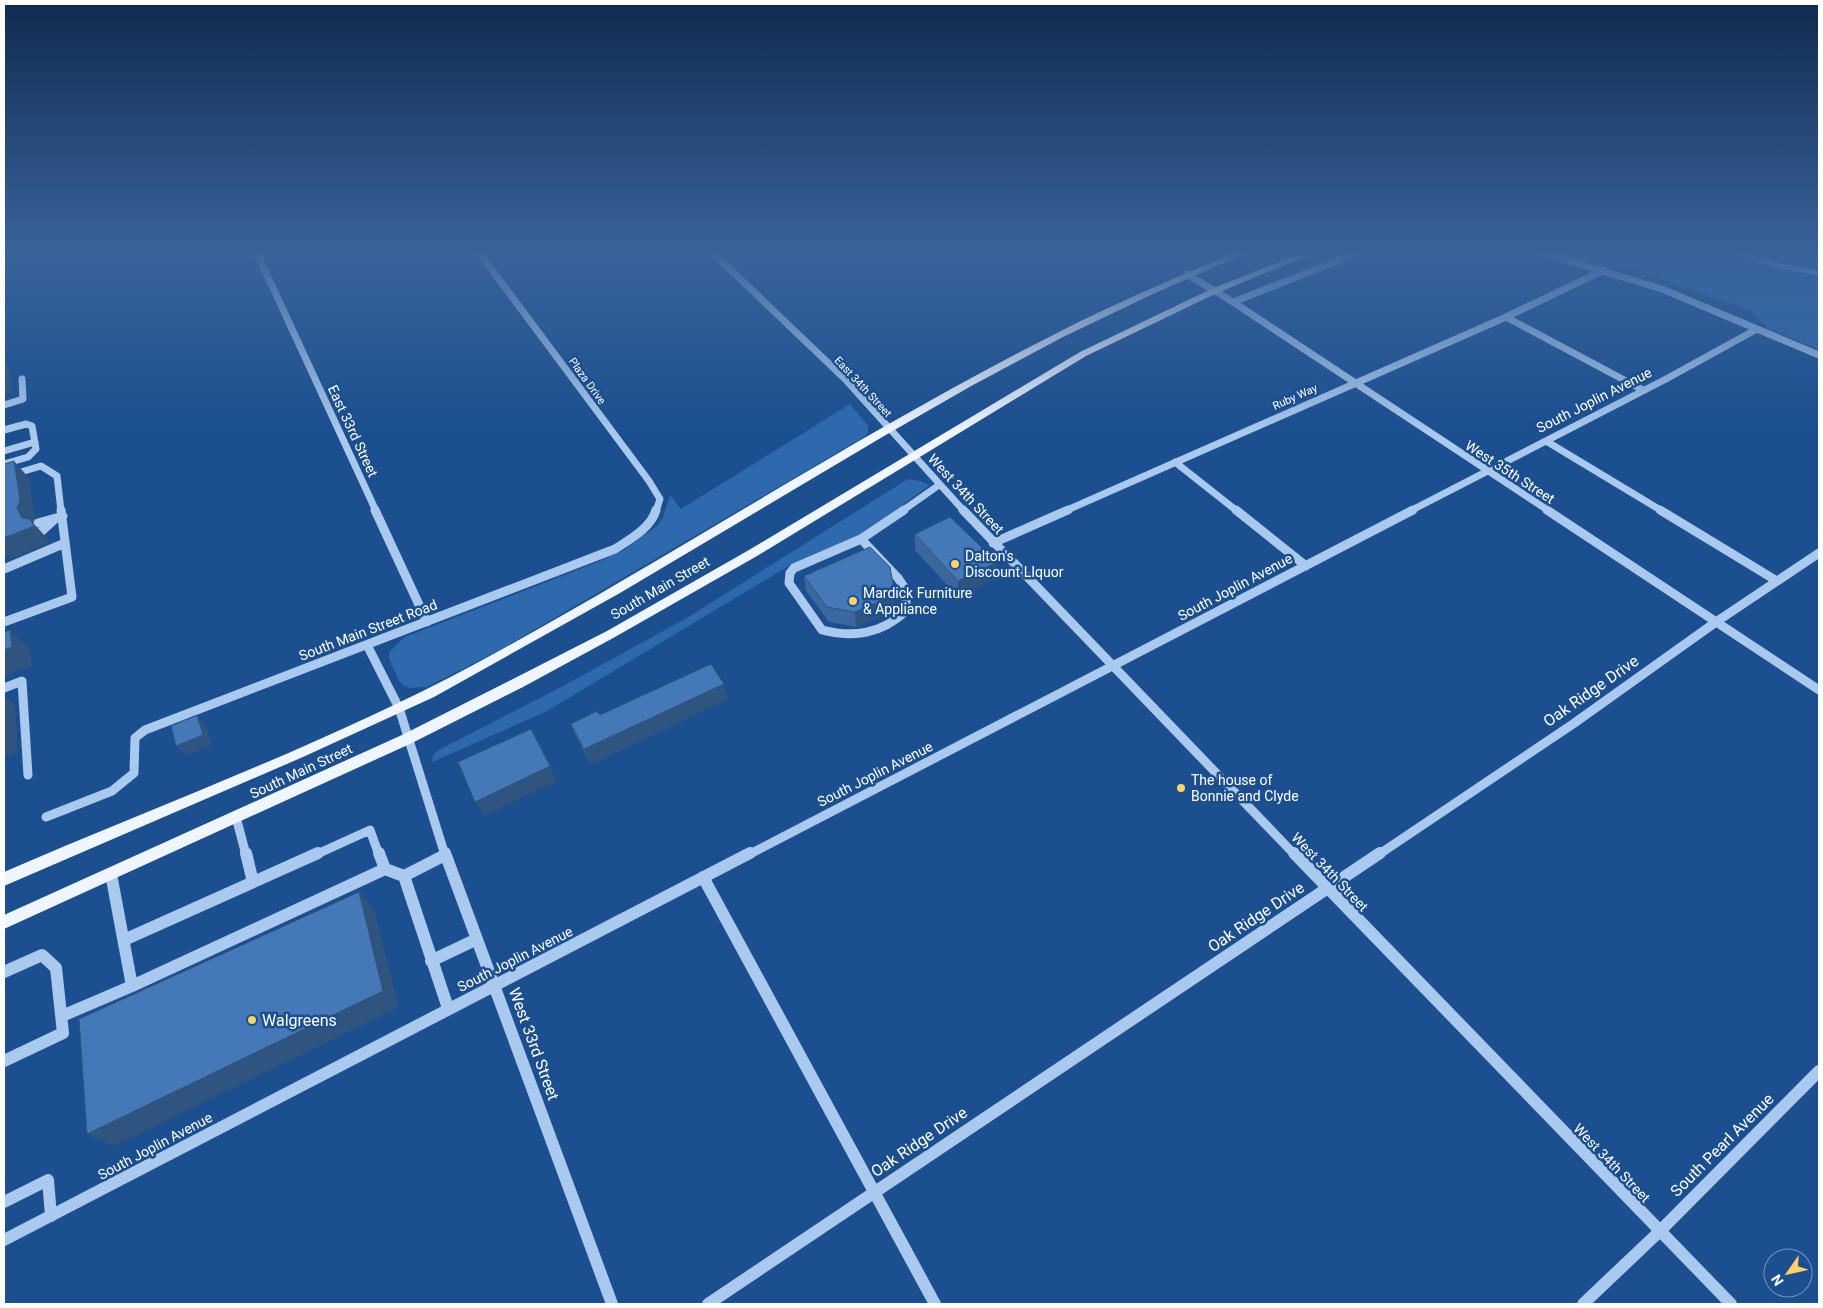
<svg xmlns="http://www.w3.org/2000/svg" width="1823" height="1308" viewBox="0 0 1823 1308" font-family="Roboto,sans-serif">
	<style>
		.green { fill: #2e69ad }
		.lines { fill: none; stroke-linecap: round; stroke-linejoin: round }
		.stream { stroke: #9cc4f0; stroke-width: 4.5 }
		.minor-far2 { stroke: #a9c9ee; stroke-width: 7 }
		.minor-far1 { stroke: #a9c9ee; stroke-width: 9 }
		.minor { stroke: #a9c9ee; stroke-width: 12 }
		.major { fill: #f0f6ff; fill-rule: evenodd }
		.wall { fill: #3a679d }
		.shaded-wall { fill: #305480 }
		.building { fill: #4478b7; stroke: #305480 }
		.poi-dot { fill: #ffd166; stroke: #1b4f8f; stroke-width: 2 }
		.labels { text-anchor: middle; dominant-baseline: central; stroke-width: 5; stroke-linejoin: round; paint-order: stroke }
		.far-street-label { font-size: 11px; fill: #fff; stroke: #1b4f8f }
		.street-label { font-size: 14px; fill: #fff; stroke: #1b4f8f }
		.poi-label { font-size: 14px; fill: #fff; stroke: #1b4f8f; text-anchor: start }
		.near-street-label { font-size: 16px; fill: #fff; stroke: #1b4f8f }
		.near-poi-label { font-size: 16px; fill: #fff; stroke: #1b4f8f; text-anchor: start }
	</style>
	<rect width="100%" height="100%" fill="#1b4f8f"/>
	<path class="green" d="M 1547,251 L 1819,251 L 1819,350 L 1768,328 L 1750,311 L 1654,276 L 1633,268 L 1610,268 Z
		M 850,404 L 868,426 L 868,433 L 864,437 L 498,651 L 427,687 L 410,688 L 403,685 L 398,679 L 389,658 L 390,651 L 405,637 L 593,564 L 624,550 L 657,526 L 663,518 L 670,495 L 681,509 Z
		M 908,479 L 920,481 L 930,485 L 861,535 L 787,567 L 547,711 L 432,762 L 433,755 L 439,750 L 565,685 L 685,619 Z"/>
	<g class="lines">
		<path class="stream" d="M 1731,251 L 1776,265 L 1819,273"/>
		<path class="minor-far2" d="M 256,251 L 376,511
			M 478,251 L 649,481 L 660,499 L 656,511
			M 711,251 L 845,379 L 964,511
			M 1536,251 L 1662,289 L 1819,355
			M 1187,274 L 1233,302 L 1549,511
			M 1233,302 L 1363,251
			M 1506,317 L 1643,390
			M 4,405 L 23,399 L 22,379
			M 4,430 L 26,424 L 32,426 L 36,449 L 28,457 L 4,464
			M 1546,441 L 1662,511
			M 4,451 L 35,442
			M 1175,462 L 1237,511
			M 4,477 L 41,466 L 57,476 L 61,511
			M 902,511 L 939,485
			M 1065,511 L 1506,317 L 1604,270
			M 1410,511 L 1666,379 L 1757,329"/>
		<path class="minor-far1" d="M 375,510 L 427,622
			M 963,510 L 1295,855
			M 1236,510 L 1306,566
			M 1547,510 L 1819,690
			M 1660,510 L 1777,581
			M 38,523 L 63,516
			M 42,531 L 54,520
			M 861,539 L 898,578 L 906,590 L 906,611 C 881,634 854,638 822,630 L 789,583 L 790,573 L 794,568 Z
			M 861,539 L 904,510
			M 993,543 L 1068,510
			M 4,569 L 65,543
			M 4,622 L 72,597 L 61,510
			M 367,645 L 399,708 L 445,855
			M 4,688 L 22,681 L 28,775
			M 46,817 L 112,791 L 134,773 L 135,738 L 145,730 L 615,549 C 630,539 651,528 656,510
			M 236,817 L 246,855
			M 315,855 L 370,830 L 379,855
			M 748,855 L 1413,510
			M 1378,855 L 1573,724 L 1716,622 L 1819,553"/>
		<path class="minor" d="M 246,853 L 253,882
			M 379,853 L 385,869
			M 445,853 L 612,1304
			M 1294,853 L 1731,1304
			M 111,874 L 132,986 L 385,869 L 404,876 L 445,855
			M 404,876 L 448,1008
			M 703,877 L 935,1304
			M 124,940 L 318,853
			M 431,961 L 477,939
			M 4,972 L 42,955 L 56,968 L 63,1033 L 4,1061
			M 62,1016 L 132,986
			M 4,1202 L 48,1180 L 51,1216
			M 4,1240 L 750,853
			M 708,1304 L 1380,853
			M 1583,1304 L 1660,1231 L 1819,1071"/>
		<path class="major" d="M 1239,251 L 1251,251 L 1155,293 L 1063,337 L 973,385 L 884,436 L 620,593 L 434,697 L 303,757 L 4,886 L 4,872 C 161,804 324,745 475,664 C 671,558 857,434 1055,334 C 1115,303 1177,277 1239,251 Z
			M 1307,251 L 1319,251 L 1217,293 L 1086,356 L 757,556 L 615,637 L 523,687 L 412,743 L 4,929 L 4,915 L 402,735 L 513,679 L 607,631 L 749,550 L 1080,352 L 1211,289 Z"/>
	</g>
	<path class="wall" d="M 915,534 L 997,562 L 996,578 L 957,596 L 915,550 Z
		M 804,576 L 896,610 L 856,627 L 829,622 L 806,591 Z
		M 728,699 L 591,764 L 577,738 L 571,724 L 600,715 Z"/>
	<path class="shaded-wall" d="M 5,251 L 11,251 L 15,275 L 4,278 L 4,266 Z
		M 4,362 L 10,370 L 13,392 L 4,394 Z
		M 14,461 L 29,478 L 35,518 L 33,523 L 45,536 L 49,543 L 11,559 L 4,552 L 4,538 L 22,518 L 17,508 Z
		M 997,562 L 996,578 L 957,596 L 958,581 Z
		M 895,595 L 896,610 L 856,627 L 855,612 Z
		M 10,630 L 30,649 L 32,666 L 4,676 L 4,650 Z
		M 724,684 L 728,699 L 591,764 L 584,749 Z
		M 4,695 L 15,705 L 18,752 L 4,757 Z
		M 197,715 L 206,725 L 212,745 L 186,756 L 176,746 Z
		M 550,766 L 557,781 L 484,816 L 475,802 Z
		M 359,892 L 374,909 L 399,1007 L 114,1146 L 87,1134 Z"/>
	<path class="building" d="M 4,251 L 5,251 L 7,265 L 4,266 Z
		M 14,461 L 20,500 L 17,508 L 22,518 L 30,519 L 34,526 L 4,538 L 4,464 Z
		M 950,517 L 997,562 L 958,581 L 915,534 Z
		M 870,547 L 890,567 L 895,595 L 855,612 L 827,607 L 804,576 Z
		M 10,630 L 12,647 L 4,650 L 4,632 Z
		M 711,664 L 724,684 L 584,749 L 571,724 L 597,711 L 600,715 Z
		M 197,715 L 203,735 L 176,746 L 171,726 Z
		M 531,729 L 550,766 L 475,802 L 458,762 Z
		M 359,892 L 383,991 L 87,1134 L 79,1019 Z"/>
	<linearGradient id="sky" x2="0" y2="1"><stop stop-color="#0f2b4f"/><stop offset="0.58" stop-color="#39639b"/><stop offset="1" stop-color="#39639b" stop-opacity="0"/></linearGradient>
	<rect width="1823" height="434" fill="url(#sky)"/>
	<g class="poi-dot">
		<circle cx="955" cy="564" r="5"/>
		<circle cx="853" cy="601" r="5"/>
		<circle cx="1181" cy="788" r="5"/>
		<circle cx="252" cy="1020" r="5"/>
	</g>
	<g class="labels">
		<g class="far-street-label">
			<text transform="translate(587 381) rotate(54)">Plaza Drive</text>
			<text transform="translate(863 387) rotate(47)">East 34th Street</text>
			<text transform="translate(1295 397) rotate(-24)">Ruby Way</text>
		</g>
		<g class="street-label">
			<text transform="translate(1594 400) rotate(-27)">South Joplin Avenue</text>
			<text transform="translate(353 431) rotate(65)">East 33rd Street</text>
			<text transform="translate(1510 472) rotate(33)">West 35th Street</text>
			<text transform="translate(966 494) rotate(47)">West 34th Street</text>
			<text transform="translate(1235 587) rotate(-28)">South Joplin Avenue</text>
			<text transform="translate(660 588) rotate(-30)">South Main Street</text>
			<text transform="translate(368 630) rotate(-21)">South Main Street Road</text>
			<text transform="translate(301 771) rotate(-25)">South Main Street</text>
			<text transform="translate(875 774) rotate(-27)">South Joplin Avenue</text>
			<text transform="translate(1330 872) rotate(46)">West 34th Street</text>
			<text transform="translate(515 959) rotate(-27)">South Joplin Avenue</text>
			<text transform="translate(155 1146) rotate(-28)">South Joplin Avenue</text>
			<text transform="translate(1612 1163) rotate(46)">West 34th Street</text>
		</g>
		<g class="poi-label">
			<text x="965" y="556">Dalton's<tspan x="965" dy="16">Discount LIquor</tspan></text>
			<text x="863" y="593">Mardick Furniture<tspan x="863" dy="16">&amp; Appliance</tspan></text>
			<text x="1191" y="780">The house of<tspan x="1191" dy="16">Bonnie and Clyde</tspan></text>
		</g>
		<g class="near-street-label">
			<text transform="translate(1591 691) rotate(-35)">Oak Ridge Drive</text>
			<text transform="translate(1256 917) rotate(-34)">Oak Ridge Drive</text>
			<text transform="translate(534 1044) rotate(70)">West 33rd Street</text>
			<text transform="translate(919 1142) rotate(-34)">Oak Ridge Drive</text>
			<text transform="translate(1722 1145) rotate(-45)">South Pearl Avenue</text>
		</g>
		<g class="near-poi-label">
			<text x="262" y="1020">Walgreens</text>
		</g>
	</g>
	<rect width="1823" height="1308" fill="none" stroke="#ffffff" stroke-width="10"/>
	<g transform="translate(1788 1273) rotate(236)"><circle r="24" fill="#1b4f8f" stroke="#7695bc"/>
	<path d="M0-4L9 19L0 12L-9 19Z" fill="#ffd166"/>
	<text y="-8" font-size="14" font-weight="bold" text-anchor="middle" fill="#ffffff">N</text>
	</g>
</svg>
